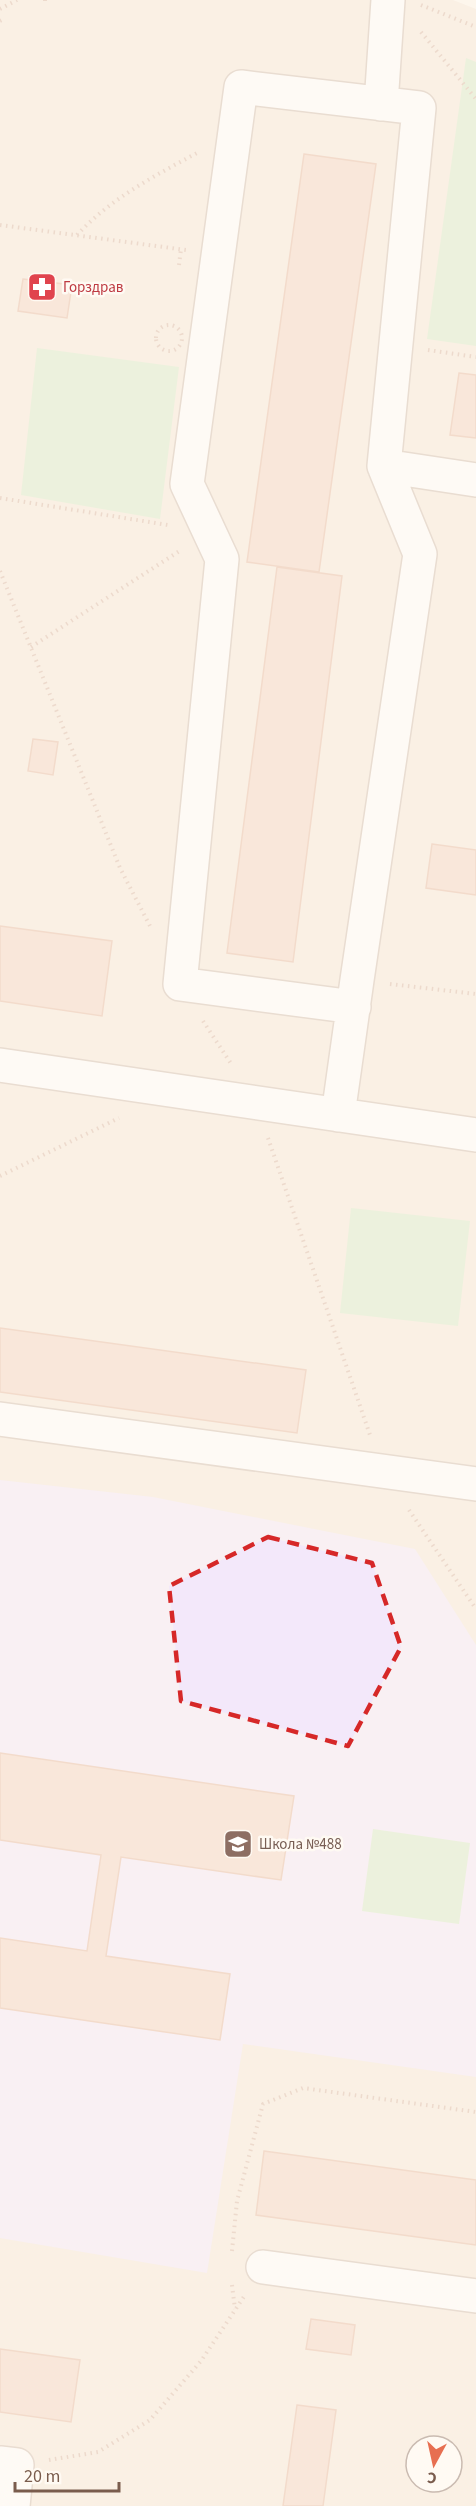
<svg xmlns="http://www.w3.org/2000/svg" width="476" height="2506" viewBox="0 0 476 2506" font-family="'Source Sans 3',sans-serif">
	<style>
		.residential { fill: #f5e8da; fill-rule: evenodd }
		.education { fill: #f3e8fa }
		.green { fill: #d8ecc9 }
		.building { fill: #f3d5c3; stroke: #e6bba3; stroke-width: 1.5 }
		.lines { fill: none; stroke-linecap: round; stroke-linejoin: round }
		.minor-casing { stroke: #d1beb0; stroke-width: 36 }
		.path { stroke: #d9b8a5; stroke-width: 4; stroke-dasharray: 1.5 4.5; stroke-linecap: butt }
		.minor { stroke: #fff; stroke-width: 33 }
		.marked { fill: none; stroke: #d62828; stroke-width: 4.5; stroke-dasharray: 12 8; stroke-linejoin: round }
		.labels { text-anchor: middle; dominant-baseline: central; stroke-width: 5; stroke-linejoin: round; paint-order: stroke }
		.health-label { font-size: 15px; fill: #be3a42; stroke: #fffaf3; text-anchor: start }
		.education-label { font-size: 15px; fill: #785e54; stroke: #fffaf3; text-anchor: start }
	</style>
	<rect width="100%" height="100%" fill="#fdf6ec"/>
	<path class="residential" d="M 0,0 L 453,0 L 476,9 L 476,2506 L 0,2506 ZM 416,2446 L 452,2446 L 452,2482 L 416,2482 Z"/>
	<path class="education" d="M 0,1480 L 153,1497 L 415,1549 L 476,1645 L 476,2077 L 243,2044 L 207,2273 L 0,2238 Z"/>
	<path class="green" d="M 466,58 L 476,62 L 476,346 L 427,339 Z
		M 37,348 L 179,367 L 160,519 L 21,495 Z
		M 351,1208 L 470,1221 L 458,1326 L 340,1313 Z
		M 373,1829 L 470,1843 L 459,1924 L 362,1911 Z"/>
	<path class="building" d="M 304,154 L 376,164 L 319,572 L 247,562 Z
		M 23,279 L 72,285 L 67,318 L 18,311 Z
		M 459,373 L 476,375 L 476,438 L 450,435 Z
		M 277,567 L 342,576 L 293,962 L 227,953 Z
		M 33,739 L 58,742 L 53,775 L 28,771 Z
		M 432,844 L 476,850 L 476,895 L 426,888 Z
		M 0,926 L 112,941 L 102,1016 L 0,1001 Z
		M 0,1328 L 306,1370 L 297,1433 L 0,1392 Z
		M 0,1753 L 294,1796 L 281,1880 L 121,1857 L 106,1956 L 230,1974 L 220,2040 L 0,2008 L 0,1938 L 87,1951 L 101,1855 L 0,1840 Z
		M 264,2151 L 476,2180 L 476,2245 L 256,2215 Z
		M 311,2319 L 355,2325 L 351,2355 L 306,2349 Z
		M 0,2349 L 80,2360 L 71,2422 L 0,2412 Z
		M 297,2405 L 336,2410 L 323,2506 L 283,2506 Z"/>
	<g class="lines">
		<g class="minor-casing">
			<path id="minor" d="M 381,104 L 388,0
				M 384,466 L 476,480
				M 0,1065 L 476,1135
				M 338,1115 L 357,980 L 420,554 L 384,466 L 419,108 L 241,87 L 187,484 L 222,559 L 180,984 L 354,1007
				M 0,1419 L 476,1484
				M 263,2267 L 476,2296
				M 0,2463 L 17,2465 L 13,2506"/>
		</g>
		<path class="path" d="M 45,0 L 45,1
			M 421,5 L 476,27
			M 0,9 L 17,0
			M 0,21 L 2,20
			M 421,32 L 476,99
			M 0,225 L 186,250
			M 77,235 C 110,199 154,176 197,153
			M 179,265 L 181,249
			M156 338a13 13 0 1 1 26 0a13 13 0 1 1-26 0Z
			M 428,350 L 476,357
			M 0,498 L 168,525
			M 0,571 L 120,868 L 150,926
			M 31,647 L 181,550
			M 390,984 L 476,994
			M 203,1021 L 232,1065
			M 268,1138 L 370,1435
			M 0,1176 L 119,1118
			M 409,1510 L 476,1609
			M 232,2251 L 237,2201 L 263,2104 L 303,2088 L 476,2112
			M 232,2285 L 235,2309
			M 49,2460 L 98,2452 L 150,2420 L 201,2361 L 245,2295"/>
		<use href="#minor" class="minor"/>
	</g>
	<path d="M0 0H476V2506H0ZM 268,1537 L 372,1563 L 401,1647 L 348,1746 L 181,1701 L 169,1586 Z" fill="#fdf6ec" fill-opacity=".55" fill-rule="evenodd"/>
	<path class="marked" d="M 268,1537 L 372,1563 L 401,1647 L 348,1746 L 181,1701 L 169,1586 Z"/>
	<defs>
		<g id="pharmacy-square" transform="scale(1.5)"><rect x="-9" y="-9" width="18" height="18" rx="4" fill="#e0444e" stroke="#fffaf3"/><path d="M-2-6h4v4h4v4h-4v4h-4v-4h-4v-4h4Z" fill="#fff"/></g>
		<g id="school-square" transform="scale(1.5)"><rect x="-9" y="-9" width="18" height="18" rx="4" fill="#8d6e63" stroke="#fffaf3"/><path d="M0-5L7-2L0 1L-7-2ZM-4 1L0 2.5L4 1V4Q0 6-4 4Z" fill="#fff"/></g>
	</defs>
	<g fill-rule="evenodd">
		<use href="#pharmacy-square" x="42" y="287"/>
		<use href="#school-square" x="238" y="1844"/>
	</g>
	<g class="labels">
		<g class="health-label">
			<text x="63" y="287">Горздрав</text>
		</g>
		<g class="education-label">
			<text x="259" y="1844">Школа №488</text>
		</g>
	</g>
	<g transform="translate(434 2464) rotate(188)"><circle r="28" fill="#fffaf3" stroke="#cabbb1" stroke-width="1.5"/>
	<path d="M0-4.5L10 22L0 15L-10 22Z" fill="#e76f51"/>
	<text y="-9" font-size="16" font-weight="bold" text-anchor="middle" fill="#7a5c4d">С</text>
	</g>
	<path d="M15 2482v9h104v-9" fill="none" stroke="#7a5c4d" stroke-width="3"/>
	<text x="24" y="2482" font-size="18" fill="#7a5c4d" stroke="#fffaf3" stroke-width="4.5" paint-order="stroke">20 m</text>
</svg>
